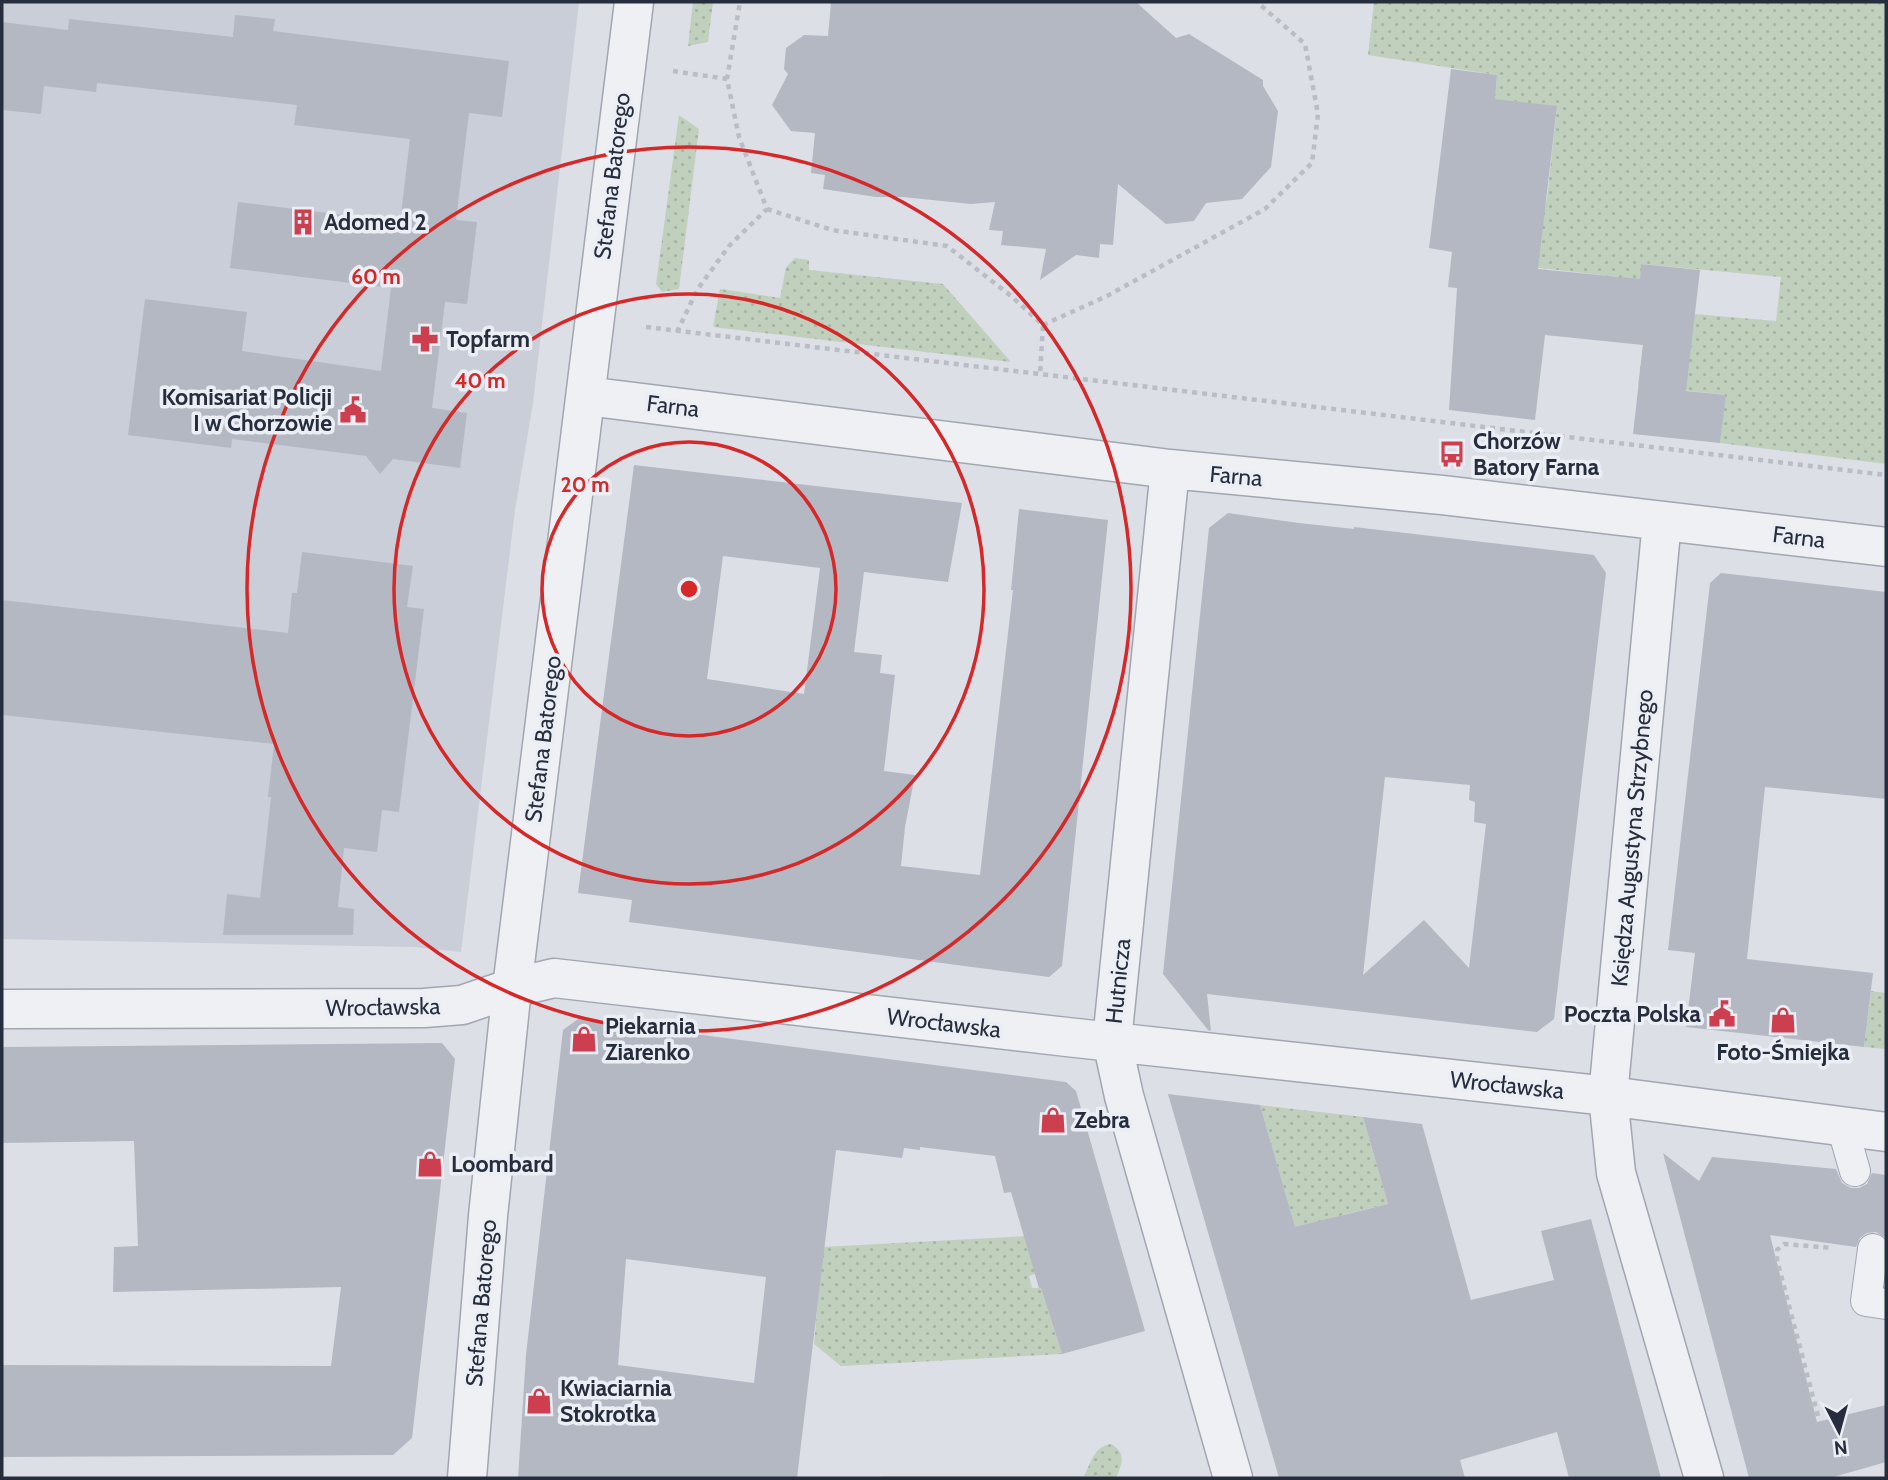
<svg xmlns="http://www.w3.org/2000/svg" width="1888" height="1480" viewBox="0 0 1888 1480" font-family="Cabin,sans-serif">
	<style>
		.built { fill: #caced8 }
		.grass { fill: url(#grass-dots) }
		.building { fill: #b3b8c3; fill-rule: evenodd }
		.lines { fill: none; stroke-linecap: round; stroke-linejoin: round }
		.service-casing { stroke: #a2a6b0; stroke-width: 32 }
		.minor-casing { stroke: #a2a6b0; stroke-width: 41 }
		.tertiary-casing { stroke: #a2a6b0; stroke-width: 41 }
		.path { stroke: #babdc4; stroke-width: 4.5; stroke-dasharray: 5 5; stroke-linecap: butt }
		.service { stroke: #eef0f4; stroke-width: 30 }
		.minor { stroke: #eef0f4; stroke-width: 38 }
		.tertiary { stroke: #eef0f4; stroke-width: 38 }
		.ring { fill: none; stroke: #d62828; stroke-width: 3.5 }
		.labels { text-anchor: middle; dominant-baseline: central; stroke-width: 7; stroke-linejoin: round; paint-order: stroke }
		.street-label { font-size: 23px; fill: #262d3c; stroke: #ebeef4 }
		.poi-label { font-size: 23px; font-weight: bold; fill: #262d3c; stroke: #ebeef4; text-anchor: start }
		.centre { fill: #d62828; stroke: #ebeef4; stroke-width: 3.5 }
		.ring-label { font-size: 21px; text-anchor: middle; font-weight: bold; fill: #d62828; stroke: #ebeef4; stroke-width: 7; stroke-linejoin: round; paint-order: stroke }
	</style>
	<defs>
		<pattern id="grass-dots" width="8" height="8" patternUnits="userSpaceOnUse" patternTransform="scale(1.75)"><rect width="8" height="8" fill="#c1d0bd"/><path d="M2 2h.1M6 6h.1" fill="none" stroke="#a6b3a3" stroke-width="1.8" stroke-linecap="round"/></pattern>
	</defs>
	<rect width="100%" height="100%" fill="#dcdfe6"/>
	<path class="built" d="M 2,2 L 579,2 L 533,403 L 515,510 L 461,952 L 414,947 L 2,939 Z"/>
	<path class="grass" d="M 693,2 L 713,2 L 708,42 L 688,46 Z
		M 1374,2 L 1886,2 L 1886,464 L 1720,443 L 1725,395 L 1638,385 L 1643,345 L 1695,314 L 1776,321 L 1781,277 L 1642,264 L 1636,307 L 1619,277 L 1531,267 L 1547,198 L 1557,107 L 1495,99 L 1497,75 L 1368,55 Z
		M 679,115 L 699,129 L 679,289 L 662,292 L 656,284 Z
		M 795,258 L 809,260 L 809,270 L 943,284 L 1011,362 L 713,327 L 720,289 L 780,298 L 786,267 Z
		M 1871,991 L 1886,993 L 1886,1049 L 1864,1047 Z
		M 1260,1105 L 1363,1117 L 1388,1204 L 1346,1214 L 1296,1231 Z
		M 1025,1236 L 1037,1273 L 1029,1276 L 1032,1288 L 1041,1288 L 1062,1354 L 841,1366 L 814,1344 L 823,1247 Z
		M 1111,1444 C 1127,1453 1122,1464 1116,1478 L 881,1478 L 881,1476 L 1084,1476 C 1091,1463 1094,1446 1111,1444 Z"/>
	<path class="building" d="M 831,2 L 1136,2 L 1176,38 L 1189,34 L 1263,80 L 1263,86 L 1278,111 L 1271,167 L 1242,199 L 1206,203 L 1194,221 L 1166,224 L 1118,184 L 1113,245 L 1100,244 L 1099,258 L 1076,255 L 1040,280 L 1046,249 L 1001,245 L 1003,231 L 989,230 L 995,202 L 971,204 L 903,197 L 876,197 L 823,189 L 825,175 L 811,173 L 815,133 L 791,131 L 772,105 L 788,74 L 784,69 L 786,48 L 804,35 L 828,36 Z
		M 235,15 L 275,19 L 273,31 L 509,61 L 502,117 L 469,113 L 456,220 L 477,222 L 467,304 L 445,302 L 432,408 L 467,413 L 460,468 L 393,459 L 380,474 L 366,456 L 232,439 L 231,448 L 128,435 L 145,299 L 247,312 L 242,351 L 381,371 L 391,288 L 230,268 L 238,202 L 400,222 L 410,139 L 294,125 L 297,105 L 97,83 L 96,92 L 44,86 L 41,114 L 2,110 L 2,22 L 68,30 L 69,19 L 233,37 Z
		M 1451,69 L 1497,75 L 1495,99 L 1557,106 L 1538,269 L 1640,279 L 1641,264 L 1700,270 L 1686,391 L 1726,395 L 1720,443 L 1633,434 L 1643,345 L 1545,335 L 1535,420 L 1449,410 L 1457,288 L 1448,287 L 1452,252 L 1429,248 Z
		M 634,465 L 962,503 L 948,582 L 864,572 L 854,652 L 882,655 L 880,673 L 895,675 L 884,771 L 915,775 L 905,827 L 901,866 L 980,875 L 1013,590 L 1011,590 L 1019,509 L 1108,520 L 1062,966 L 1049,977 L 629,922 L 632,900 L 578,893 ZM 723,556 L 820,568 L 804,694 L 707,679 Z
		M 1228,513 L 1299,523 L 1354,529 L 1354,527 L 1594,555 L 1606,573 L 1554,1019 L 1537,1032 L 1207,994 L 1211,1031 L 1208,1030 L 1163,974 L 1209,528 ZM 1385,777 L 1470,785 L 1469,800 L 1475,802 L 1474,822 L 1486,824 L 1469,968 L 1424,920 L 1363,975 Z
		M 302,552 L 413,566 L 407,607 L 424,609 L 399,812 L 382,810 L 377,852 L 344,848 L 338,907 L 354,909 L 353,935 L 223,935 L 227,894 L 260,898 L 271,797 L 268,797 L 274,744 L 2,715 L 2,600 L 288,633 L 292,593 L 297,593 Z
		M 1721,573 L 1886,592 L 1886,799 L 1765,787 L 1747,959 L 1873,973 L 1864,1047 L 1686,1027 L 1695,953 L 1668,950 L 1710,583 Z
		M 578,1019 L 1066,1082 L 1076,1091 L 1145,1331 L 1062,1354 L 1041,1288 L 1039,1288 L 1011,1192 L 1004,1193 L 995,1156 L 920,1147 L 920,1150 L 904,1148 L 902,1158 L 836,1150 L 797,1478 L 518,1478 L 526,1355 L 563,1030 ZM 626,1259 L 766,1277 L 754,1383 L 618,1365 Z
		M 442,1043 L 455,1059 L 412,1438 L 393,1455 L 2,1457 L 2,1365 L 331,1366 L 341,1287 L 113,1292 L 114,1247 L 138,1246 L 134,1141 L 2,1143 L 2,1047 Z
		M 1168,1094 L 1260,1105 L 1295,1227 L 1388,1204 L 1363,1117 L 1422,1124 L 1471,1300 L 1554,1280 L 1541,1231 L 1591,1219 L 1661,1478 L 1569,1478 L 1557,1432 L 1460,1460 L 1465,1478 L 1279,1478 Z
		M 1663,1153 L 1699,1181 L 1712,1157 L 1836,1169 L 1842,1183 L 1851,1188 L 1859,1188 L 1867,1184 L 1872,1173 L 1886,1175 L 1886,1238 L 1876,1232 L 1867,1233 L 1860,1238 L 1856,1247 L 1770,1235 L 1817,1422 L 1886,1405 L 1886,1462 L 1830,1478 L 1749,1478 Z"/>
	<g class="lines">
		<g class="service-casing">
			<path id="service" d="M 1842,1126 L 1855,1171
				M 1873,1249 L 1866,1301 L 1886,1304"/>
		</g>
		<g class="minor-casing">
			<path id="minor" d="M 586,396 L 1170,469 L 1442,495 L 1886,547
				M 1170,469 L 1112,1041 L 1124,1096 L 1233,1478
				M 1662,521 L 1608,1096 L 1616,1173 L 1704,1478
				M 2,1009 L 424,1008 L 462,1005 L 512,988 L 554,978 L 1067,1037 L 1608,1096 L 1886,1132"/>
		</g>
		<g class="tertiary-casing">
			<path id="tertiary" d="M 467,1478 L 488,1216 L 512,988 L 634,2"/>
		</g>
		<path class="path" d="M 673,71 L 727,79
			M 767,209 L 832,230 L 947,246 L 1011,296 L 1043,325 L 1040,375
			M 1043,325 L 1107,296 L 1265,209 L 1312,163 L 1318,114 L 1305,44 L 1257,2
			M 646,327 L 1886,475
			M 677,332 L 697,290 L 729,246 L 767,209 L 739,137 L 727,79 L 740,2
			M 1818,1416 L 1777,1260 L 1777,1250 L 1784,1244 L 1833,1248"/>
		<use href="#service" class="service"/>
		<use href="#minor" class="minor"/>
		<use href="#tertiary" class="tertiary"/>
	</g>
	<g class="ring">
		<circle cx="689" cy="589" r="147"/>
		<circle cx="689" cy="589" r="295"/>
		<circle cx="689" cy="589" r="442"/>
	</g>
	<defs>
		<g id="building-bare" transform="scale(2.1)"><path d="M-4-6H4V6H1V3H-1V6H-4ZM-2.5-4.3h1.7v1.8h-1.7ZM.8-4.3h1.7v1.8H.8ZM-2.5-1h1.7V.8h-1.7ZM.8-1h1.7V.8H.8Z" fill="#cd3f4f" stroke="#ebeef4" stroke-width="2.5" paint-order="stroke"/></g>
		<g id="pharmacy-bare" transform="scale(2.1)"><path d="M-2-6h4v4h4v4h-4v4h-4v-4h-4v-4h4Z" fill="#cd3f4f" stroke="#ebeef4" stroke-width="2.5" paint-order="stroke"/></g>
		<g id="civic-bare" transform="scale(2.1)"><path d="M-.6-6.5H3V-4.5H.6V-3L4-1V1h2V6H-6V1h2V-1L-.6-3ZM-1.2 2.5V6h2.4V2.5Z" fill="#cd3f4f" stroke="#ebeef4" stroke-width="2.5" paint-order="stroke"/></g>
		<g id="bus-bare" transform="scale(2.1)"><path d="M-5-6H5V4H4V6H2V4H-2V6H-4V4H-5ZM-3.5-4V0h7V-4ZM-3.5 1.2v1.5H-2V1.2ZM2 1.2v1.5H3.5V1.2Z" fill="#cd3f4f" stroke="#ebeef4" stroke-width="2.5" paint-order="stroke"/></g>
		<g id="shop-bare" transform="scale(2.1)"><path d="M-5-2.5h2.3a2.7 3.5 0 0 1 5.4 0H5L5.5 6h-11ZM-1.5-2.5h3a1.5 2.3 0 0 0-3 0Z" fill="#cd3f4f" stroke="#ebeef4" stroke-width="2.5" paint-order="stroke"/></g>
	</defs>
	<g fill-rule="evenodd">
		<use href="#building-bare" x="303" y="222"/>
		<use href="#pharmacy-bare" x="425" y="339"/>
		<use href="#civic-bare" x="353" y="410"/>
		<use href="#bus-bare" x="1452" y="454"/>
		<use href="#civic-bare" x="1722" y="1014"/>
		<use href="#shop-bare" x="1783" y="1020"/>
		<use href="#shop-bare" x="584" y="1039"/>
		<use href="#shop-bare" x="1053" y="1120"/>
		<use href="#shop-bare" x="430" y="1164"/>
		<use href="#shop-bare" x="539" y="1401"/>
	</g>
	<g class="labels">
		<g class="street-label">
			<text transform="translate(612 176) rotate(-83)">Stefana Batorego</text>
			<text transform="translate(673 406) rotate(7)">Farna</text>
			<text transform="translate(1236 476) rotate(5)">Farna</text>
			<text transform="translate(1799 537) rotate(7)">Farna</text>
			<text transform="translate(543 739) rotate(-83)">Stefana Batorego</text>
			<text transform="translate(1632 838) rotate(-85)">Księdza Augustyna Strzybnego</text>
			<text transform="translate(1118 981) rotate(-84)">Hutnicza</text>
			<text transform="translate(383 1007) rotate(-1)">Wrocławska</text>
			<text transform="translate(944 1023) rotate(7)">Wrocławska</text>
			<text transform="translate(1507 1085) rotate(6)">Wrocławska</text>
			<text transform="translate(481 1303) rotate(-85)">Stefana Batorego</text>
		</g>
		<g class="poi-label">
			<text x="324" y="222">Adomed 2</text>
			<text x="446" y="339">Topfarm</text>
			<text x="332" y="397" text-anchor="end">Komisariat Policji<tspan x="332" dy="26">I w Chorzowie</tspan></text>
			<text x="1473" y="441">Chorzów<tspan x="1473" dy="26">Batory Farna</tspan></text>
			<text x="1701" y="1014" text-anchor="end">Poczta Polska</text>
			<text x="605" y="1026">Piekarnia<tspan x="605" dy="26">Ziarenko</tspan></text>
			<text x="1783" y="1052" text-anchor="middle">Foto-Śmiejka</text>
			<text x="1074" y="1120">Zebra</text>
			<text x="451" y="1164">Loombard</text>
			<text x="560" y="1388">Kwiaciarnia<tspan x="560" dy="26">Stokrotka</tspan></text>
		</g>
	</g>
	<circle cx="689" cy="589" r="10" class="centre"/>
	<g class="ring-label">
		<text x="376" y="284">60 m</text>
		<text x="480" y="388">40 m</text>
		<text x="585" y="492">20 m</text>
	</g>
	<rect width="1888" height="1480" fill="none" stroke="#262d3c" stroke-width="7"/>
	<g transform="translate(1839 1431) rotate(174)" stroke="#ebeef4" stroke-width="5" paint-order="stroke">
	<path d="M0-5L12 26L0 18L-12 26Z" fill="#262d3c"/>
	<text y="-10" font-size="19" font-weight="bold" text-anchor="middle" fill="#262d3c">N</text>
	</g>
</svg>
